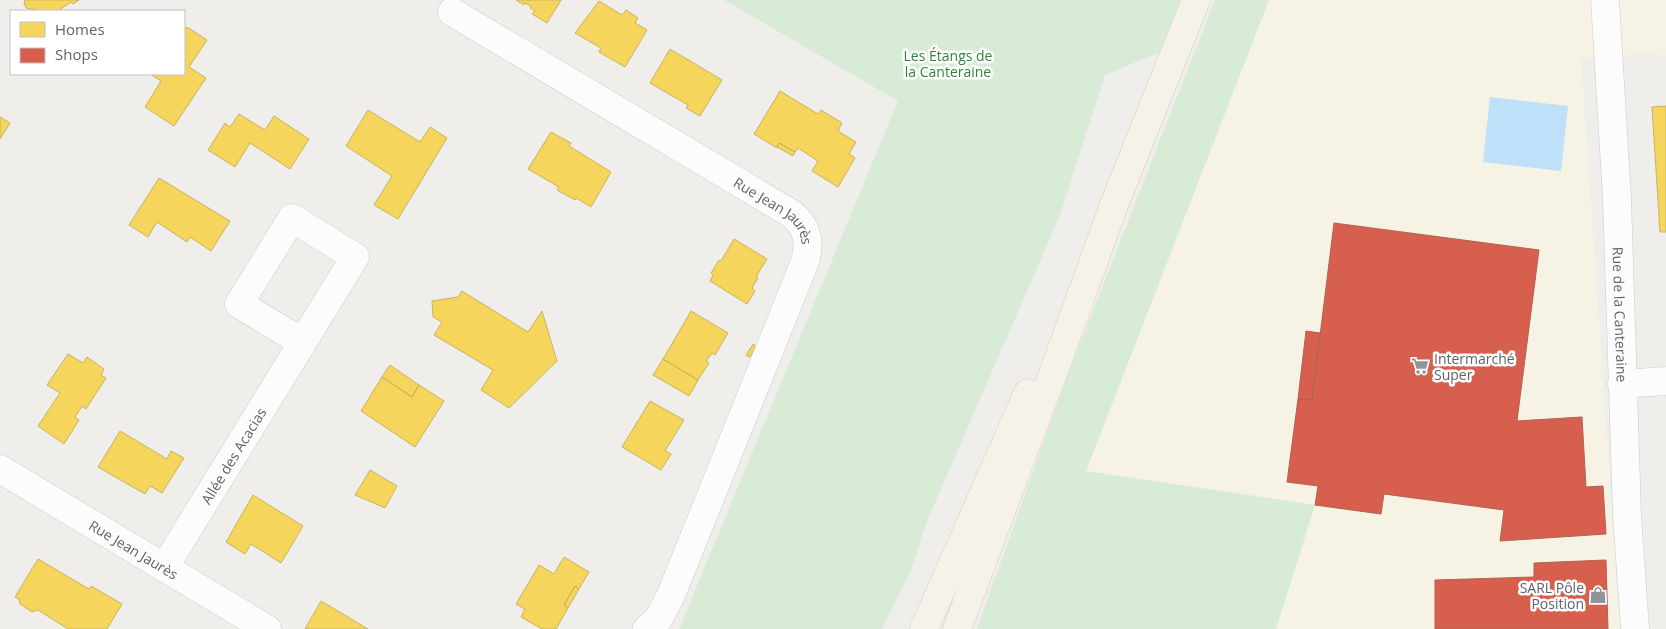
<svg xmlns="http://www.w3.org/2000/svg" width="1666" height="629" viewBox="0 0 1666 629" font-family="'Open Sans',sans-serif">
	<style>
		.commercial { fill: #f7f3e4 }
		.green { fill: #d8ebd6 }
		.water { fill: #bfe0f9 }
		.homes { fill: #f6d55c; stroke: #c9b360 }
		.shops { fill: #d6604d; stroke: #b26155 }
		.lines { fill: none; stroke-linecap: round; stroke-linejoin: round }
		.minor-casing { stroke: #cbcccc; stroke-width: 29 }
		.major-casing { stroke: #d7ceb8; stroke-width: 29 }
		.minor { stroke: #fdfcfc; stroke-width: 28 }
		.major { stroke: #f4f2e9; stroke-width: 28 }
		.labels { text-anchor: middle; dominant-baseline: central; stroke-width: 5; stroke-linejoin: round; paint-order: stroke }
		.park-label { font-size: 14px; fill: #348238; stroke: #fff }
		.street-label { font-size: 14px; fill: #5f6368; stroke: #fff }
		.poi-label { font-size: 14px; fill: #5f6368; stroke: #fff; text-anchor: start }
	</style>
	<rect width="100%" height="100%" fill="#efeeea"/>
	<path class="commercial" d="M 1269,0 L 1666,0 L 1666,55 L 1642,54 L 1581,58 L 1620,629 L 1276,629 L 1315,505 L 1086,472 Z"/>
	<path class="green" d="M 724,0 L 1180,0 L 1160,52 L 1105,75 L 1060,215 L 927,521 L 910,573 L 882,629 L 679,629 L 898,101 Z
		M 1215,0 L 1269,0 L 1086,471 L 1315,505 L 1276,629 L 977,629 L 1067,377 Z"/>
	<path class="water" d="M 1490,97 L 1568,106 L 1561,171 L 1483,162 Z"/>
	<path class="homes" d="M 25,0 L 79,0 L 73,4 L 71,2 L 61,9 L 61,11 L 40,11 L 26,8 L 26,5 L 24,5 Z
		M 516,0 L 561,0 L 547,23 L 532,14 L 535,11 L 530,8 L 531,6 L 525,3 L 524,5 Z
		M 599,1 L 622,15 L 626,10 L 638,18 L 635,23 L 647,30 L 625,67 L 599,52 L 601,48 L 575,33 Z
		M 187,27 L 207,40 L 189,67 L 206,78 L 174,126 L 145,107 L 161,81 L 150,74 L 184,74 L 184,31 Z
		M 670,49 L 722,80 L 700,116 L 686,108 L 688,105 L 650,83 Z
		M 780,91 L 818,114 L 821,110 L 842,123 L 838,131 L 856,142 L 849,154 L 855,158 L 838,187 L 812,171 L 818,161 L 798,148 L 795,152 L 779,143 L 777,148 L 754,134 Z
		M 1666,106 L 1666,232 L 1660,232 L 1652,107 Z
		M 368,110 L 420,142 L 430,127 L 447,138 L 398,219 L 374,205 L 392,176 L 346,146 Z
		M 239,114 L 265,130 L 274,116 L 309,139 L 290,169 L 250,143 L 235,167 L 208,150 L 225,123 L 230,127 Z
		M 0,117 L 10,123 L 0,139 Z
		M 551,132 L 571,143 L 569,146 L 611,172 L 591,207 L 576,198 L 575,200 L 557,190 L 559,187 L 528,169 Z
		M 779,143 L 795,152 L 793,156 L 777,147 Z
		M 159,178 L 230,221 L 211,251 L 190,237 L 187,242 L 157,222 L 148,237 L 129,225 Z
		M 734,239 L 767,259 L 756,277 L 758,278 L 752,288 L 755,291 L 747,304 L 710,281 L 713,275 L 711,273 L 719,260 L 721,261 Z
		M 462,291 L 528,332 L 542,311 L 557,361 L 509,408 L 481,390 L 493,370 L 434,335 L 442,322 L 433,317 L 432,301 L 458,297 Z
		M 691,311 L 728,333 L 715,355 L 712,353 L 706,361 L 709,363 L 698,380 L 663,359 Z
		M 753,344 L 756,346 L 750,357 L 746,355 Z
		M 68,354 L 83,363 L 87,357 L 104,369 L 101,375 L 106,378 L 86,409 L 82,406 L 75,417 L 79,420 L 64,444 L 38,426 L 60,393 L 47,385 Z
		M 663,359 L 698,380 L 689,396 L 653,375 Z
		M 390,365 L 419,385 L 412,397 L 382,377 Z
		M 382,377 L 412,397 L 419,385 L 444,401 L 415,447 L 361,411 Z
		M 650,401 L 684,420 L 665,451 L 671,454 L 661,470 L 622,447 Z
		M 120,431 L 167,459 L 171,451 L 184,458 L 162,493 L 150,486 L 145,494 L 98,467 Z
		M 370,470 L 397,486 L 385,508 L 355,495 Z
		M 253,495 L 303,526 L 281,563 L 251,544 L 245,554 L 226,542 Z
		M 564,557 L 589,572 L 579,589 L 575,586 L 564,605 L 568,608 L 556,629 L 542,629 L 521,617 L 525,609 L 516,604 L 539,565 L 554,574 Z
		M 38,559 L 89,589 L 91,586 L 122,604 L 107,629 L 68,629 L 38,610 L 32,612 L 20,604 L 19,599 L 15,597 Z
		M 575,586 L 579,589 L 568,608 L 564,605 Z
		M 321,601 L 368,629 L 305,629 Z"/>
	<path class="shops" d="M 1334,223 L 1539,250 L 1517,421 L 1582,417 L 1586,487 L 1603,486 L 1606,534 L 1500,541 L 1504,510 L 1384,494 L 1381,514 L 1315,505 L 1318,486 L 1287,482 L 1298,399 L 1312,400 Z
		M 1306,331 L 1320,333 L 1312,400 L 1298,399 Z
		M 1606,560 L 1608,629 L 1435,629 L 1435,580 L 1534,577 L 1534,563 Z"/>
	<g class="lines">
		<g class="minor-casing">
			<g id="minor">
				<path id="s1" d="M 1605,0 L 1617,199 L 1627,515 L 1635,629"/>
				<path id="s2" d="M 452,12 L 792,214 C 808,228 811,244 804,264 L 671,595 L 659,618 L 647,629"/>
				<path d="M 1622,384 L 1666,381"/>
				<path id="s3" d="M 0,469 L 267,629"/>
				<path id="s4" d="M 164,568 L 355,257 L 292,218 L 239,304 L 302,342"/>
			</g>
		</g>
		<g class="major-casing">
			<path id="major" d="M 924,629 L 1028,393
				M 957,629 L 1055,368 L 1114,205 L 1196,0"/>
		</g>
		<use href="#minor" class="minor"/>
		<use href="#major" class="major"/>
	</g>
	<defs>
		<g id="supermarket-bare" transform="scale(1.35)"><path d="M-6-5.5h2.5l.6 2H6L4.5 2H-2.5L-4.4-4H-6ZM-1.5 3.2a1.3 1.3 0 1 0 .1 0ZM3 3.2a1.3 1.3 0 1 0 .1 0Z" fill="#919496" stroke="#fff" stroke-width="2.5" paint-order="stroke"/></g>
		<g id="shop-bare" transform="scale(1.35)"><path d="M-5-2.5h2.3a2.7 3.5 0 0 1 5.4 0H5L5.5 6h-11ZM-1.5-2.5h3a1.5 2.3 0 0 0-3 0Z" fill="#919496" stroke="#fff" stroke-width="2.5" paint-order="stroke"/></g>
	</defs>
	<g fill-rule="evenodd">
		<use href="#supermarket-bare" x="1420" y="366"/>
		<use href="#shop-bare" x="1598" y="595"/>
	</g>
	<g class="labels">
		<g class="park-label">
			<text x="948" y="55">Les Étangs de<tspan x="948" dy="16">la Canteraine</tspan></text>
		</g>
		<g class="street-label">
			<text stroke="none"><textPath href="#s2" startOffset="380">Rue Jean Jaurès</textPath></text>
			<text stroke="none"><textPath href="#s1" startOffset="315">Rue de la Canteraine</textPath></text>
			<text stroke="none"><textPath href="#s4" startOffset="132">Allée des Acacias</textPath></text>
			<text stroke="none"><textPath href="#s3" startOffset="156">Rue Jean Jaurès</textPath></text>
		</g>
		<g class="poi-label">
			<text x="1434" y="358">Intermarché<tspan x="1434" dy="16">Super</tspan></text>
			<text x="1584" y="587" text-anchor="end">SARL Pôle<tspan x="1584" dy="16">Position</tspan></text>
		</g>
	</g>
	<rect x="10" y="10" width="175" height="65" fill="#ffffff" stroke="#bfc1c3"/>
	<rect x="20" y="22" width="25" height="15" fill="#f6d55c" stroke="#bfc1c3"/>
	<text x="55" y="35" font-size="15" fill="#5f6368">Homes</text>
	<rect x="20" y="48" width="25" height="15" fill="#d6604d" stroke="#bfc1c3"/>
	<text x="55" y="60" font-size="15" fill="#5f6368">Shops</text>
</svg>
